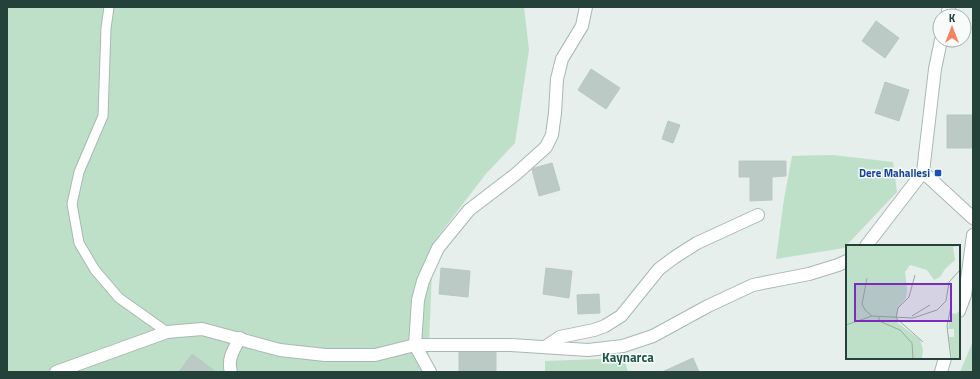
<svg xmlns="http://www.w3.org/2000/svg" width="980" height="379" viewBox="0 0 980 379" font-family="'Titillium Web',sans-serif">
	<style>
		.green { fill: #bfe0c8 }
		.building { fill: #bbcac4; stroke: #b8c9c2 }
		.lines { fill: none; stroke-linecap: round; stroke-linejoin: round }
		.service-casing { stroke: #a8b8b2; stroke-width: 11 }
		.minor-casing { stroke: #a8b8b2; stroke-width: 14 }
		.tertiary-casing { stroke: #a8b8b2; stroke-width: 14 }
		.service { stroke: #fff; stroke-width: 9 }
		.minor { stroke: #fff; stroke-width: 12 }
		.tertiary { stroke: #fff; stroke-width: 12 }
		.transit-dot { fill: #1a4fb4; stroke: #f7fbf9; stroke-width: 1.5 }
		.labels { text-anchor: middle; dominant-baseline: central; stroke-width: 3; stroke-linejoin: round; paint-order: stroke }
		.transit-label { font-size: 11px; font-weight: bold; fill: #164399; stroke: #f7fbf9; text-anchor: end }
		.quarter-label { font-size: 13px; font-weight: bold; fill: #1f5548; stroke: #f7fbf9 }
		.inset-road { fill: none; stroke: #98aaa4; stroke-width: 1 }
		.view { fill: #7b2cbf; fill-opacity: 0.15; stroke: #7b2cbf; stroke-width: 2 }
		.inset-edge { fill: none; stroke: #24423a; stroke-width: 2 }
	</style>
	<rect width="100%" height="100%" fill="#e6efeb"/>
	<path class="green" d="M 7,7 L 524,7 L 529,50 L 515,143 L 485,175 L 433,243 L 428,372 L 7,372 Z
		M 833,155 L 893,162 L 897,192 L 844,248 L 776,259 L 784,199 L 792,156 Z
		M 973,341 L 973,372 L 960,372 Z
		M 624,358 L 628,372 L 545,372 L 545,361 Z"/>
	<path class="building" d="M 876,21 L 899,38 L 885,58 L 862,41 Z
		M 591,69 L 620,88 L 606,109 L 578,90 Z
		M 885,82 L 909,90 L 899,121 L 875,113 Z
		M 947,115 L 973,115 L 973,148 L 947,148 Z
		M 668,121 L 680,125 L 673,143 L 662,139 Z
		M 739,161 L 786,161 L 786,176 L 772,177 L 772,200 L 750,201 L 750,177 L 739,177 Z
		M 552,163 L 560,190 L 539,196 L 532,170 L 534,168 Z
		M 441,268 L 470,271 L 468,297 L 439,294 Z
		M 546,268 L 572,271 L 569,298 L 543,294 Z
		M 599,294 L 600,313 L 578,314 L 577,295 Z
		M 459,352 L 496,352 L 496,372 L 459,372 Z
		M 192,354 L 216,372 L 179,372 Z
		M 693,358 L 699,372 L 662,372 Z"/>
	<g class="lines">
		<g class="service-casing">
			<path id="service" d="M 109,7 L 106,28 L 103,116 L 79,172 L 72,204 L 79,243 L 95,270 L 119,298 L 167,332"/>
		</g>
		<g class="minor-casing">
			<path id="minor" d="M 545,347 L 560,337 L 594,330 L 605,326 L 621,316 L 659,269 L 675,257 L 697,243 L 758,215
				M 231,372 C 227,359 234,349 240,338
				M 430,372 L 415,345 L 418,300 L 423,281 L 438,248 L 469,210 L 516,174 L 546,147 L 552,135 L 555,113 L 557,79 L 562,59 L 582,26 L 586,7"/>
		</g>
		<g class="tertiary-casing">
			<path id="tertiary" d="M 947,16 L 949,7
				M 923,172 L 973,218
				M 866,246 L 923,172 L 935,69 L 941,40
				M 959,311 L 965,295 L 973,235
				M 56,372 L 167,332 L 202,329 L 280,350 L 325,355 L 375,355 L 415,345 L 511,345 L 588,350 L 623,346 L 653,336 L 708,306 L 753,285 L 809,274 L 838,265 L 847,261
				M 941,372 L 945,358"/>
		</g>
		<use href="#service" class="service"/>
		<use href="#minor" class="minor"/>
		<use href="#tertiary" class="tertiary"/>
	</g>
	<rect class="transit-dot" x="934" y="169" width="8" height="8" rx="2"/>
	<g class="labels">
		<g class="transit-label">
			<text x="930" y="173">Dere Mahallesi</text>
		</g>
		<g class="quarter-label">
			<text x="628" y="357">Kaynarca</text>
		</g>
	</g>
	<g transform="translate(846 245)">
		<rect width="114" height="114" fill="#e6efeb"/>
		<path d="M 0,0 L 114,0 L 107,2 L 109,15 L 99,24 L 94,32 L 88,35 L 81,25 L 64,20 L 59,27 L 61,44 L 60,53 L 52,63 L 51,77 L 74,95 L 77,104 L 76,114 L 0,114 ZM 114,65 L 114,114 L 106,114 L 103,92 L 108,92 L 108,84 L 102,84 L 103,78 L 106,68 L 110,69 Z" fill="#bfe0c8"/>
		<path class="inset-road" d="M 69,30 L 63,52 L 52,63 L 50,73 L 77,97M 21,33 L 16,59 L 19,65 L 26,71M 105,61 L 101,81 L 105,114M 66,71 L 84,60M 33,72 L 33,76 L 54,85 L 66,98 L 67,114M 0,80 L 26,71 L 67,73 L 91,65 L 100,56 L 103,37 L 114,25"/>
		<path class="view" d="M 9,39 L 105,39 L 105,76 L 9,76 Z"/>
		<rect width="114" height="114" class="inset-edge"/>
	</g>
	<rect width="980" height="379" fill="none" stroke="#24423a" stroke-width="16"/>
	<g transform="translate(952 28)"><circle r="19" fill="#f7fbf9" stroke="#a3b1ad"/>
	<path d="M0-3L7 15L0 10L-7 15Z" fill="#f4845f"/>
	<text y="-6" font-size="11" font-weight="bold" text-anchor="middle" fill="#24423a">K</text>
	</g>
</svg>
